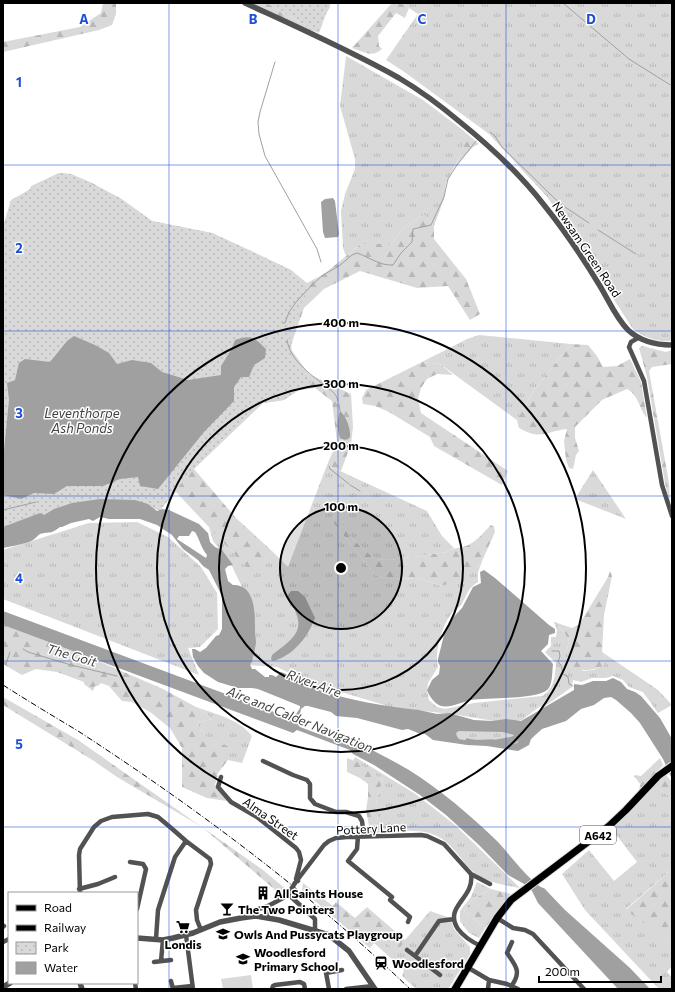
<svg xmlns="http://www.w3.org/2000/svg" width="675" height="992" viewBox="0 0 675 992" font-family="Commissioner,sans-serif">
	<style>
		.grass { fill: url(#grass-tufts) }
		.forest { fill: url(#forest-firs) }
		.park { fill: url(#park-dots) }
		.pitch { fill: #d9d9d9 }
		.water { fill: #a0a0a0; fill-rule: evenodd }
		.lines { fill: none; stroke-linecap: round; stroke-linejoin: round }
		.stream { stroke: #a0a0a0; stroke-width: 1 }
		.river { stroke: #a0a0a0; stroke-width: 7 }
		.primary-casing { stroke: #dbdbdb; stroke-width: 9 }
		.minor { stroke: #525252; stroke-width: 4.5 }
		.tertiary { stroke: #525252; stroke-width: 5.5 }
		.primary { stroke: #000; stroke-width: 7 }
		.rail { stroke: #000; stroke-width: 1; stroke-dasharray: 6 2 1 2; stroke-linecap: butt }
		.minor-bridge { stroke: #525252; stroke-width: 4.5 }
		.grid { fill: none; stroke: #1d4ed8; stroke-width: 1; stroke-opacity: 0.55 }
		.ring { fill: none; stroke: #000; stroke-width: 2 }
		.labels { text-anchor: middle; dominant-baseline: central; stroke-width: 3; stroke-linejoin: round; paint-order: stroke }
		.shield { fill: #fff; stroke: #4c4c4c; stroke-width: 1 }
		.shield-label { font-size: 11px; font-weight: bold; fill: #000 }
		.street-label { font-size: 12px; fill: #000; stroke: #fff }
		.poi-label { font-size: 12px; font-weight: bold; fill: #000; stroke: #fff; text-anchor: start }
		.water-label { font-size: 13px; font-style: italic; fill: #414141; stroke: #fff }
		.grid-label { font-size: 13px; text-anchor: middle; font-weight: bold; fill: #1d4ed8; stroke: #fff; stroke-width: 3; stroke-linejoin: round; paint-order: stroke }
		.centre { fill: #000; stroke: #fff; stroke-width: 2 }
		.ring-label { font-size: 12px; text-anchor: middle; font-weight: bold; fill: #000; stroke: #fff; stroke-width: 3; stroke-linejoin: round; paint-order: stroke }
	</style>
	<defs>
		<pattern id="grass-tufts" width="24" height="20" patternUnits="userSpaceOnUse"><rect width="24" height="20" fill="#d9d9d9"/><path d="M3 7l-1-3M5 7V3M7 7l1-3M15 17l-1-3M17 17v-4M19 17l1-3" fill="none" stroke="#b8b8b8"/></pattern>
		<pattern id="forest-firs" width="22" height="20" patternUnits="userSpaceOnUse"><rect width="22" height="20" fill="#d9d9d9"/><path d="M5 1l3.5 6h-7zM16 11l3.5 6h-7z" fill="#b8b8b8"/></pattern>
		<pattern id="park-dots" width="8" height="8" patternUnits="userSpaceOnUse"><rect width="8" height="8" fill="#d9d9d9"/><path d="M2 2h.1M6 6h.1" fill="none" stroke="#b8b8b8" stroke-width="1.8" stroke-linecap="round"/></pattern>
	</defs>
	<rect width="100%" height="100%" fill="#fff"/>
	<path class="grass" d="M 401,3 L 672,3 L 672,341 C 657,342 645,338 633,329 L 548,198 L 489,134 L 403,71 L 386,60 L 418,14 Z
		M 346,56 L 423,100 L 464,131 L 465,141 L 461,154 L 446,183 L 444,199 L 434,226 L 424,215 L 405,226 L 391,244 L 361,244 L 346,256 L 343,248 L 341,211 L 345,194 L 355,169 L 355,159 L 340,106 Z
		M 479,335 L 571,344 L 534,390 L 517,420 L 440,364 L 422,362 L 467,339 Z
		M 327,465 L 427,511 L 442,536 L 454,548 L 447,552 L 390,560 L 375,559 L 353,540 L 337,516 L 333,517 L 333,522 L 375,575 L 388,579 L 420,578 L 441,586 L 478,566 L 483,559 L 478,572 L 478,582 C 465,590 468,597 459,607 C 457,609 454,611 452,613 C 442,625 434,652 438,667 L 428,683 L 427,690 L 429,700 L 437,707 L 445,709 L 474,703 L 542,696 C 554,689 555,677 556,663 L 545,652 L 551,646 L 551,637 L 556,637 L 557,630 L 554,622 L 564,632 L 569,640 L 567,650 L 583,671 L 593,670 L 603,666 L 605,654 L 658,690 L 672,705 L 658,713 L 643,692 L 629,687 L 623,680 L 613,676 L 606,678 L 592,678 L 581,682 L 573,680 L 572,687 L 548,704 L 539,707 L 522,720 L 506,723 L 458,715 L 391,707 L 308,682 L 277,667 L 248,665 L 248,608 L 242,587 L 230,562 L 213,541 L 209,527 L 254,574 L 272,551 L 288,567 Z
		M 593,470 L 626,519 L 575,499 Z
		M 137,522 L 168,537 L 201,567 L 217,593 L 218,629 L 200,647 L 188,648 L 199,675 L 3,599 L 3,550 L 89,523 Z
		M 196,707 C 215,714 239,719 252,736 L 242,763 L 228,760 L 228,746 C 212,741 203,738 197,722 L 213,719 Z
		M 473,730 L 502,732 L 518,736 L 520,739 L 517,743 L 512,744 L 503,740 L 501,741 C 490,737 477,742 467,738 L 465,740 L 459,739 L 456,734 L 456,732 L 459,731 Z
		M 355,757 L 414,793 L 455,825 L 520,888 C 504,885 484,882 472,871 C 460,859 453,844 437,836 C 419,827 390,832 370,833 L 369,825 L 378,824 L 376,799 L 383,780 L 353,761 Z
		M 654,785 L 672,798 L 672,869 L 626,909 L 672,944 L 672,966 L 667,972 L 672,977 L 672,989 L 659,989 L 585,910 L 562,874 L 589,850 L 614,881 L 637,862 L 611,828 Z
		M 477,882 L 491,889 L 472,900 L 464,911 L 485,928 L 479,938 L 469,933 L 460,921 L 460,911 L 471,897 Z
		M 430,911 L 450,918 L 454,929 L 470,947 L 470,954 L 448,989 L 416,989 L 402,976 L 404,970 L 374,943 L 379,937 L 397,951 L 405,940 Z"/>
	<path class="forest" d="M 103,3 L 116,3 L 116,14 L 112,25 L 99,30 L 3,52 L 3,42 L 80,27 L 101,13 Z
		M 251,3 L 267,3 L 307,26 L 304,28 Z
		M 392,3 L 401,3 L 409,8 L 405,18 L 396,13 L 378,36 L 379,46 L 382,49 C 371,58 365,52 352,48 Z
		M 464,131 L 479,144 L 473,147 L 454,168 C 461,155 465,146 464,131 Z
		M 59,173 L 71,174 L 90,182 L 120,198 L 152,221 L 212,233 L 291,270 L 307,283 L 324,274 L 361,244 L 391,244 L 405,226 L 424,215 L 434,226 L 434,239 L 466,279 L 480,314 L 470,320 L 448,286 L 417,288 L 360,271 L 324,289 L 304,308 L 290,348 L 309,374 L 351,394 L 353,427 L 351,444 L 341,471 L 327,465 L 337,442 L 332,401 L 315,388 L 294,391 L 284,400 L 263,403 L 194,469 L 236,518 L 272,551 L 254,575 L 176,492 L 160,510 L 128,500 L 3,495 L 26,200 L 31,186 Z
		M 571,344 L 588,345 L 597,356 L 603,367 L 617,366 L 630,359 L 641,382 L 647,418 C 639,409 639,395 627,389 L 602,400 L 575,427 L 575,438 L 579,451 L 576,455 L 573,469 L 569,468 L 566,460 L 564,441 L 567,429 C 546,431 542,441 519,428 L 517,420 L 534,390 Z
		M 642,346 L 666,352 L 672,350 L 672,364 L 652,367 L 649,371 L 669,483 L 670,506 L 665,483 L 647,377 L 639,348 Z
		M 422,362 L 440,364 L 453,375 L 437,374 L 427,379 L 421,388 L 418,399 L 421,413 L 508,471 L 502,485 L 434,446 L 430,437 L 389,412 L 375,406 L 363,404 L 362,398 L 366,390 Z
		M 337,515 L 353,540 L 375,559 L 390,560 L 447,552 C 453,548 459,548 466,546 C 475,543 484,532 491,525 L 494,526 L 495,532 L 483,559 L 478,566 L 466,578 L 441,586 L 420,578 L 388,579 L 375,575 L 333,522 L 333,517 Z
		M 610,571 L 612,576 L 604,615 L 602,652 L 605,654 L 603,666 C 589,671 585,672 572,666 L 567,650 L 569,640 L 564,632 L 554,622 L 572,628 L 579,625 L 608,577 Z
		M 3,625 L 89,657 L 163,689 L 196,707 L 213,719 L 197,722 C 203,738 213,741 228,746 L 228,760 L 218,773 L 215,785 L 227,798 L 227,801 L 207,798 L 182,787 L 182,748 L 170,728 L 150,712 L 132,702 L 122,701 L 109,686 L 101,683 L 98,686 L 95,686 L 93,691 L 84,684 L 84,682 L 57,672 L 36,669 L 22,675 L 3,664 Z
		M 3,697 L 78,740 L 263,870 L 288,891 L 282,896 L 202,827 L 117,777 L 94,761 L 3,705 Z
		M 347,758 L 357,762 L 383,780 L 376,799 L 378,824 L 369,825 L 366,811 L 368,797 L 368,784 L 360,778 L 347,772 Z
		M 660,758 L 663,765 L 639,791 L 640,784 L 634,776 L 635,775 L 641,776 Z
		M 665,774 L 672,782 L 672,798 L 654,785 Z
		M 672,869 L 672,944 L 626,910 Z
		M 303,883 L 333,906 L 336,902 L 355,918 L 367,907 L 405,940 L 397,952 L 379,937 L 370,948 L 302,890 Z
		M 491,889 L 511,894 L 485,928 L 464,911 L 472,900 Z"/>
	<path class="park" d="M 267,3 L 330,3 L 330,7 L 326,14 L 319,33 L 304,28 L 307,26 Z
		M 59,173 L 71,174 L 120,198 L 152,221 L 212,233 L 247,249 L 291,270 L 307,287 L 290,338 L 293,360 L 311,382 L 284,400 L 263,403 L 193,469 L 160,510 L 101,502 L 3,530 L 3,226 L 11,200 Z"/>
	<path class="pitch" d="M 251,975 L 253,989 L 223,989 L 221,979 Z"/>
	<path class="water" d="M 333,198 L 335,201 L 339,234 L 338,237 L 325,238 L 323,232 L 321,202 L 325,199 Z
		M 74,336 L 95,345 L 109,353 L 117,364 L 132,360 L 151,363 L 162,372 L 188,380 L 221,375 L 221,366 L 231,350 L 235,340 C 252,334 255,338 266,349 L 265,358 L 254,365 L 249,377 L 241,377 L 234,387 L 234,401 L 204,432 L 158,489 L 140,486 L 138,477 L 120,479 L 103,486 L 67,486 L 54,494 L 34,493 L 21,499 L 3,495 L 3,461 L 9,400 L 7,383 L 15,380 L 19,363 L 25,359 L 50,362 L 67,341 Z
		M 340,411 C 346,416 351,429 350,437 C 347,441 344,440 340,438 C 337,430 337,419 340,411 Z
		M 100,499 L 135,500 L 148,504 L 157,511 L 162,509 L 169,510 L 199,524 L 208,533 L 210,542 L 215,547 L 222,550 L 233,565 L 228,566 L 225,569 L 228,581 L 233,585 C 256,584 255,615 255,631 C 255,635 256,639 256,643 C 255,650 253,656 252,662 L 250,664 L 252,669 L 255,669 L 265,677 L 269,677 L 269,675 L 272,675 L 276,677 L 281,672 C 294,676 304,685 316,689 C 350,701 384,706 419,710 L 437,714 L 449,713 L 474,720 L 492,721 L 506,719 L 521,721 L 574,690 L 574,684 L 582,685 L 593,681 L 606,681 L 613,678 L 621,682 L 627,689 L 635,692 L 641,696 L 660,718 L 672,739 L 672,779 L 663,759 L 640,723 L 631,713 L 616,700 L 611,697 L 604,698 L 594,705 L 581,709 L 566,721 L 542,729 L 531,739 L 529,745 L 518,751 L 487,746 L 467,745 L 433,740 L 425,734 L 418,733 L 408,729 L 402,730 L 357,718 L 336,716 L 331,712 L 308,706 L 305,706 L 301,709 L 300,714 L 296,719 L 303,724 L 302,725 L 297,723 L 300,727 L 351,746 L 355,745 L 358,742 C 375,752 392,760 409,770 C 441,790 470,815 497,841 C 506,850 534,887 544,888 L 565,910 L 630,968 L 650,989 L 618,989 L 538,903 L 532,891 L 526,885 L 508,875 L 479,845 L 446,815 L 420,795 L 374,765 L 353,754 L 350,750 L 297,730 L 293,733 L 3,625 L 3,611 L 293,719 L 300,708 L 300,706 L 258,689 L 252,688 L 238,688 L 218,682 L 204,673 L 198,666 L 193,657 L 192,649 L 195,649 L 200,652 L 206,648 L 216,636 L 219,635 L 222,629 L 222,596 L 209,570 L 203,566 L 198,560 L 183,549 L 172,535 L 157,525 L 140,519 L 109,519 L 100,517 L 93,521 L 89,519 L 71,523 L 62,527 L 60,527 C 50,535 50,531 40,534 C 37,536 36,538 33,540 C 26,544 12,546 3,548 L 3,527 L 40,513 L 44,515 L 54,509 L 72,503 ZM 192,531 L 195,532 C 200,540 201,548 207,555 L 206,558 L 177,539 L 179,536 L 189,536 ZM 459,731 L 502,732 L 518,736 L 520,739 L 517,743 L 512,744 L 503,740 L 501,741 C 490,737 477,742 467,738 L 465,740 L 459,739 L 457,736 L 456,733 Z
		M 484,570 L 495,578 L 549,625 L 555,629 L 555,633 L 549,635 L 548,644 L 541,651 L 553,664 C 552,671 553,686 547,690 C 536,700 487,697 471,700 C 462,702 451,708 441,706 C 435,704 429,696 427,690 L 432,680 L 439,674 L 440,666 L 438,662 L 438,659 L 445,631 L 449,622 L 462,608 L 473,587 L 481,583 L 480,572 Z
		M 291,591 L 298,591 L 305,597 L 315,618 C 308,637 293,656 273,661 L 271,659 L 272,655 C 300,634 307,628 287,596 Z"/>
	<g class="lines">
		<path class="stream" d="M 563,3 L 629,59 L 672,86
			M 275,62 L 260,112 L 258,122 L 259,134 L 265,156 L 317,249 L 321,262
			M 490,132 L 495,136 L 502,147 L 550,194 L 562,205 L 589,223
			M 598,230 L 636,254
			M 283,323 L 285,323 L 289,312 L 296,302 L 312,285 L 323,275 L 339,266 L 352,255 L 357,253 C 369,257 380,266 393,265 L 401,253 L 412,242 L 413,229 L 431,225 L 444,197 L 448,179 L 457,165 L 476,141
			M 287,340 C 290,360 309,373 324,385 C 331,391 336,392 338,401
			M 339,404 L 340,411
			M 329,466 L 330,469 L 349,484
			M 350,485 L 360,491
			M 3,510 L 36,502
			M 23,649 L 28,652 L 71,665 L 117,676
			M 552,651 L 559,651 L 560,656 L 558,662 L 561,665 L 563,674 L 568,677 L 569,684 L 573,686
			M 6,664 L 10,652"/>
		<path class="river" d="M 497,743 L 513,740 L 526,732"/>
		<g class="primary-casing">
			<path id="primary" d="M 455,989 L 497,918 L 511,900 L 609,826 L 626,810 L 658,776 L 672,766"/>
		</g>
		<path class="minor" d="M 638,338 L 631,342 L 629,347 L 644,381 L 662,485 L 672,516
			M 263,761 L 293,775 L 307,780 L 310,784 L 310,798 L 315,804 L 336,812 L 346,812 L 359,816 L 362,821 L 364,836
			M 221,777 L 218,787 L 231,802 L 257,817 L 296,848 L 299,852 L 301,860 L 296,879 L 298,881
			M 358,836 L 357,849 L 348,861 L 392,897 L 390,900 L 410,917 L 408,922
			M 130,862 L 143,864 L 146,869 L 137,909
			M 471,874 C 475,899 443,906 458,929 C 464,937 472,942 481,946
			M 295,883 L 324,845 L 329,841 L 336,838 L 347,837 L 421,835 L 427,836 L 444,844 L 471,874 L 490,884
			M 79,889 L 98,884 L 115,877
			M 80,893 L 79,855 L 80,849 L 94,827 L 101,821 L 112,817 L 148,814 L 158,817 L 170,827 L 186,841 L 210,859 L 211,864 L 196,910 L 197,920 L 201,930
			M 288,894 L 315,919 L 315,930
			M 252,911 L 268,906
			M 268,918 L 267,910 L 268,906 L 285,897 L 289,892
			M 497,918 L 513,928 L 525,930 L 533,934 L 584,989
			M 3,927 L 4,926
			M 186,935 L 193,989
			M 156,939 L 158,910 L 175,857 L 186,841
			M 3,942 L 9,939
			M 407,950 L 415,956
			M 161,961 L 163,940
			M 154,962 L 171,960
			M 325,967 L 329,989
			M 467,967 L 489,980 L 507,984 L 518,989
			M 326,973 L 342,970
			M 440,975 L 415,956 L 439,921 L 454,919
			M 171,981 L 173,989
			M 135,983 L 136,989
			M 512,985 C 522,971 515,965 507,953 L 512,942
			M 173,988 L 192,986
			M 272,989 L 273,986 L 275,985 L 300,982 L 304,984 L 305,989
			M 346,989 L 373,986
			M 488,989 L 489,980"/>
		<path class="tertiary" d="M 245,3 C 297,27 349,50 399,78 C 421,91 441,106 460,122 C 491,147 519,173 544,205 C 565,231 583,258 600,286 C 609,301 616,318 628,330 C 640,341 656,345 672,345
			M 137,938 L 163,940 L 173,938 L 193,933 L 220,922 L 241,918 L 256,916 L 279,920 L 329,935 L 349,951 L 375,989
			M 80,983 L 82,989
			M 3,987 L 10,983"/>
		<use href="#primary" class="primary"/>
		<path class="rail" d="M 3,685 C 28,701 53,716 78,731 C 195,807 309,892 410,989"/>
		<path class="minor-bridge" d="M 290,891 L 295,883"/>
	</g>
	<path class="grid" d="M 169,3 L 169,989M 338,3 L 338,989M 506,3 L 506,989M 3,165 L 672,165M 3,331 L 672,331M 3,496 L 672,496M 3,661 L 672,661M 3,827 L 672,827"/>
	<circle cx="341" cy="568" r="61" fill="#000" fill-opacity=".12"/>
	<g class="ring">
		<circle cx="341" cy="568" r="61"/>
		<circle cx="341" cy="568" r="122"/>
		<circle cx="341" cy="568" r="184"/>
		<circle cx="341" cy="568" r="245"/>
	</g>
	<defs>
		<g id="building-bare" transform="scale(1.08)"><path d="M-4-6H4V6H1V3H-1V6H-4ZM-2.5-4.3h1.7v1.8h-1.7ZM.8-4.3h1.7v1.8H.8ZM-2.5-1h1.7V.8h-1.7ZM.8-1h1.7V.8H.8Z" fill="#000" stroke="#fff" stroke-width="2.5" paint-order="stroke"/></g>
		<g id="bar-bare" transform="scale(1.08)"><path d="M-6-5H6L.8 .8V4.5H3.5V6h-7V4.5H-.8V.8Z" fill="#000" stroke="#fff" stroke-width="2.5" paint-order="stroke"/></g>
		<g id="supermarket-bare" transform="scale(1.08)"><path d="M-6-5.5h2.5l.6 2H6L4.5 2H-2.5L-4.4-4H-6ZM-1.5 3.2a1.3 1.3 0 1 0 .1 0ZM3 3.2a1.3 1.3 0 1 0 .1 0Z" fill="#000" stroke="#fff" stroke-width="2.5" paint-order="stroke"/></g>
		<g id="school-bare" transform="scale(1.08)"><path d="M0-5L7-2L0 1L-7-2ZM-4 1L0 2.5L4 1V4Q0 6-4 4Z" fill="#000" stroke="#fff" stroke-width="2.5" paint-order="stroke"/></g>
		<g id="station-bare" transform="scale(1.08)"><path d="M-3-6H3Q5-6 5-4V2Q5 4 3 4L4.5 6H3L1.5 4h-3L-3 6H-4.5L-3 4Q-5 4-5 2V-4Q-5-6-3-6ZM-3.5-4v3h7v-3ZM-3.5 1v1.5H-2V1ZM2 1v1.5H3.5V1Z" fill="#000" stroke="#fff" stroke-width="2.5" paint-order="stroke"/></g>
	</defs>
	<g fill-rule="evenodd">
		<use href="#building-bare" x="263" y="893"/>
		<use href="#bar-bare" x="227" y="909"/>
		<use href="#supermarket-bare" x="183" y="927"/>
		<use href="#school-bare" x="223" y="934"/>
		<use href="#school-bare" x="243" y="959"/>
		<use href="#station-bare" x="381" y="963"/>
	</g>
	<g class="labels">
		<rect class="shield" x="580" y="826" width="36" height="18" rx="3"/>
		<g class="shield-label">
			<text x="598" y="835">A642</text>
		</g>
		<g class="street-label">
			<text transform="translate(587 249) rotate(56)">Newsam Green Road</text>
			<text transform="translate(271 818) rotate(35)">Alma Street</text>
			<text transform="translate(371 828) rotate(-3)">Pottery Lane</text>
		</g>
		<g class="poi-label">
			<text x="274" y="893">All Saints House</text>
			<text x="238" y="909">The Two Pointers</text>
			<text x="234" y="934">Owls And Pussycats Playgroup</text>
			<text x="183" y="944" text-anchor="middle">Londis</text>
			<text x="254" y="952">Woodlesford<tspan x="254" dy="14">Primary School</tspan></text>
			<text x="392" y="963">Woodlesford</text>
		</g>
		<g class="water-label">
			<text x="82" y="413">Leventhorpe<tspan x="82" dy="15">Ash Ponds</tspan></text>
			<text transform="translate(72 655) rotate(16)">The Goit</text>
			<text transform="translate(314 683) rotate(20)">River Aire</text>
			<text transform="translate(300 719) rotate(22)">Aire and Calder Navigation</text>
		</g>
	</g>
	<g class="grid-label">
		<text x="84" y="24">A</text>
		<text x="253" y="24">B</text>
		<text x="422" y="24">C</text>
		<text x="591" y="24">D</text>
		<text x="19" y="87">1</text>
		<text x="19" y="253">2</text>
		<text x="19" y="418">3</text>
		<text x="19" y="583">4</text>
		<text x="19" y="749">5</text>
	</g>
	<circle cx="341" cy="568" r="6" class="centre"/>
	<g class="ring-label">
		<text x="341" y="327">400 m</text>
		<text x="341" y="388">300 m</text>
		<text x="341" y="450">200 m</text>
		<text x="341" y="511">100 m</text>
	</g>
	<rect width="675" height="992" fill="none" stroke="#000000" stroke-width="8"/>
	<rect x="8" y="892" width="130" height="92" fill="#ffffff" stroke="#999999"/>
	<rect x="16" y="905" width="20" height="6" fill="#000000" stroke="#999999"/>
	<text x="44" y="912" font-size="12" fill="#000000">Road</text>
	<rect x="16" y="925" width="20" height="6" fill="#000000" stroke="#999999"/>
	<text x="44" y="932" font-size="12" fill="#000000">Railway</text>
	<rect x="16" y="942" width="20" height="12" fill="url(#park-dots)" stroke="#999999"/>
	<text x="44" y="952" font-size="12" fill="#000000">Park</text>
	<rect x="16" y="962" width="20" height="12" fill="#a0a0a0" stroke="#999999"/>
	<text x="44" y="972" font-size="12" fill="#000000">Water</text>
	<path d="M539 976v6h122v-6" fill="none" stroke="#000000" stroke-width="2"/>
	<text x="545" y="976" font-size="12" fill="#000000" stroke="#ffffff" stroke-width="3" paint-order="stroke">200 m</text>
</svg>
